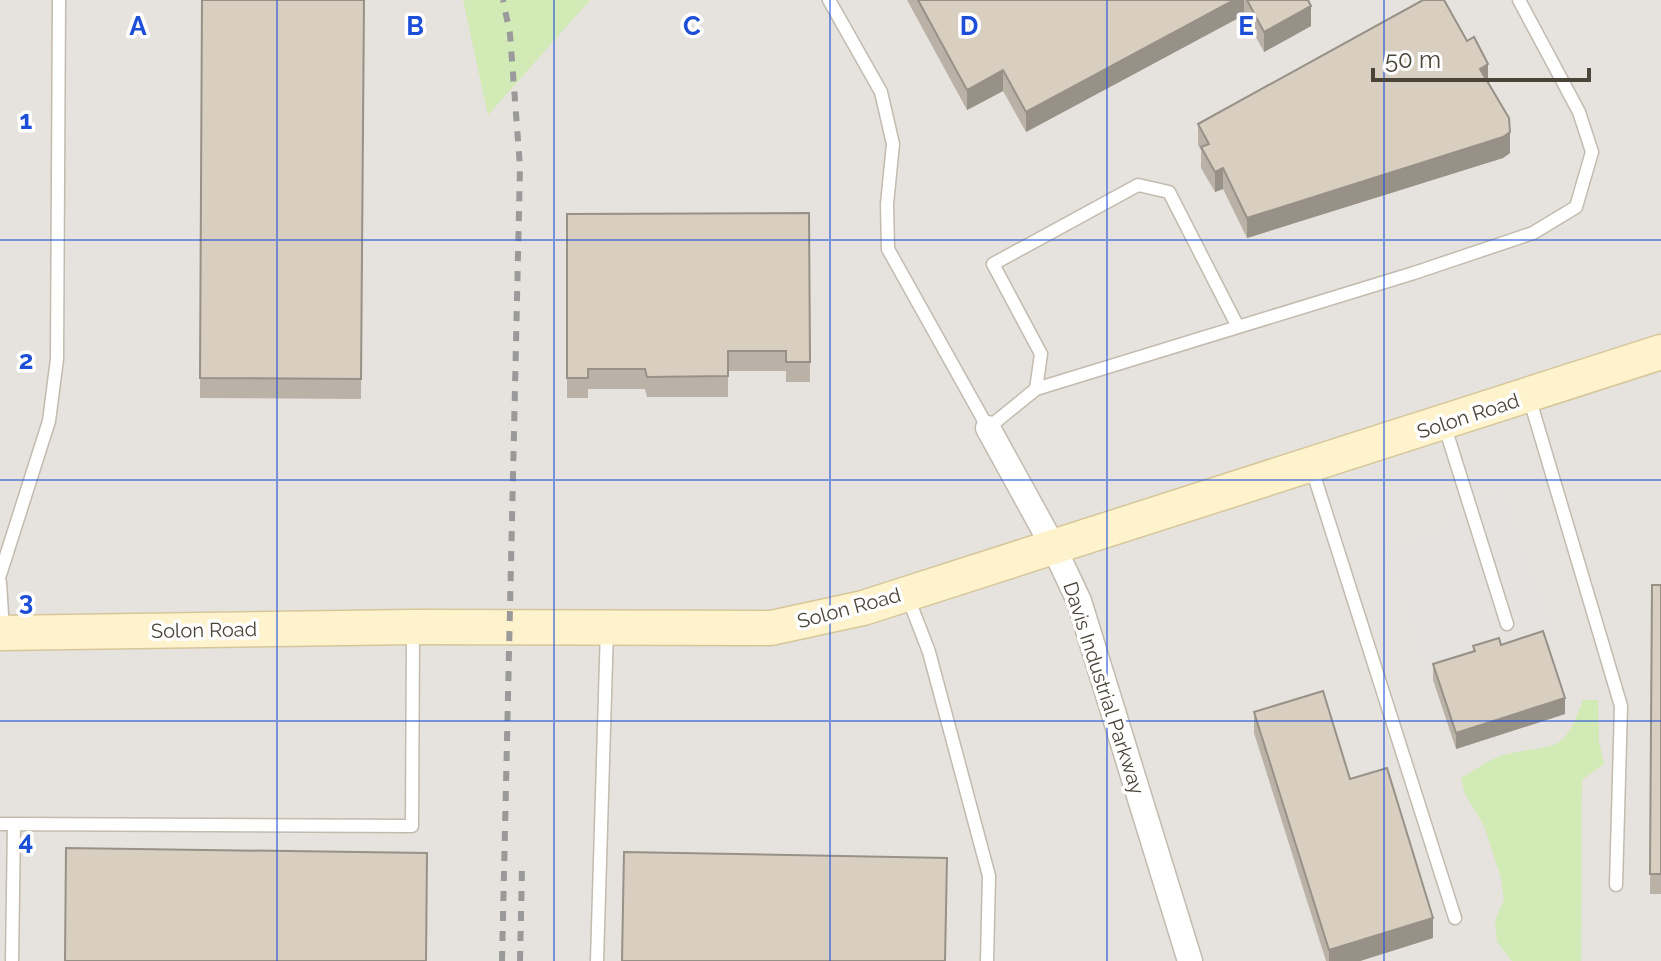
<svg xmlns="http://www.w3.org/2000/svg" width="1661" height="961" viewBox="0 0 1661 961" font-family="Raleway,sans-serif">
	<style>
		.industrial { fill: #e6e2dd }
		.green { fill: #d2eab5 }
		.parking { fill: #e5e3e0 }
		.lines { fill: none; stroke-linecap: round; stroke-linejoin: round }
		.lane-casing { stroke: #c2bbae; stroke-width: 15 }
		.street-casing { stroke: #c2bbae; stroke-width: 27 }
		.secondary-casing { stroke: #d6c79b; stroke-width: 37 }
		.lane { stroke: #fff; stroke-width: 12 }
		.street { stroke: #fff; stroke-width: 24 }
		.secondary { stroke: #fff3cd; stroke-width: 34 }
		.rail { stroke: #9a9a9a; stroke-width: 6; stroke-dasharray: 10 10; stroke-linecap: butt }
		.wall { fill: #bab2a6 }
		.shaded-wall { fill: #979187 }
		.building { fill: #d8cfc1; stroke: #979187; stroke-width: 2 }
		.grid { fill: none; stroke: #1d4ed8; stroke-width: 2; stroke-opacity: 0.55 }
		.labels { text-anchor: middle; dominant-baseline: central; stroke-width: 7; stroke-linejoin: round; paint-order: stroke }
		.street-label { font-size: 20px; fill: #4b4439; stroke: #fff }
		.grid-label { font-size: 26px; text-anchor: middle; font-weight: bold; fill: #1d4ed8; stroke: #fff; stroke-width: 7; stroke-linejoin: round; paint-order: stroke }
	</style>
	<rect width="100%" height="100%" fill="#f6f3ec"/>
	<path class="industrial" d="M 0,0 L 1661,0 L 1661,961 L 0,961 Z"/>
	<path class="green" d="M 463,0 L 590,0 L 488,115 Z
		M 1583,700 L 1598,700 L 1599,741 L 1604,764 L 1582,780 L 1581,961 L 1512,961 L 1497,942 L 1495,920 L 1504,900 L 1501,878 L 1484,826 L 1465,794 L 1461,778 C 1475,770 1491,758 1507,754 C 1558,743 1562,756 1583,700 Z"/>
	<path class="parking" d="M 1503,488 L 1557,640 L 1427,679 L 1387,549 L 1438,531 L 1452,515 L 1453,503 Z"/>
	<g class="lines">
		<g class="lane-casing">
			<path id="lane" d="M 829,0 L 881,92 L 893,144 L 887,204 L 888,249 L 988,428 L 1036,389 L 1414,273 L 1533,233 L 1576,207 L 1592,152 L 1579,112 L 1519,0
				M 1036,389 L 1041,354 L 993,264 L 1138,185 L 1169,192 L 1238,327
				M 1529,397 L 1621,706 L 1616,885
				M 1444,424 L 1507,624
				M 1311,466 L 1455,918
				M 0,575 L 49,421 L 57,359 L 59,0
				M 0,582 L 3,631
				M 907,595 L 929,652 L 989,876 L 987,961
				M 0,824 L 14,824 L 12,961
				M 14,824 L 412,826 L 413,631
				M 597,961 L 607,628"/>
		</g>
		<g class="street-casing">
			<path id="street" d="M 988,428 L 1054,548 L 1079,601 L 1190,961"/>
		</g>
		<g class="secondary-casing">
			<path id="secondary" d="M 0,633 L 413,627 L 771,628 L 863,608 L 1661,352"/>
		</g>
		<use href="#lane" class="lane"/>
		<use href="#street" class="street"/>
		<use href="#secondary" class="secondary"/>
		<path class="rail" d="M 502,961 L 520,167 L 510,34 L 503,0
			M 520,961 L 522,868"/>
	</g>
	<path class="wall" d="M 202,0 L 364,0 L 361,399 L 200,398 Z
		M 907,0 L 1308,0 L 1311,26 L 1264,52 L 1244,15 L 1026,132 L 1003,91 L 967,110 Z
		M 1488,83 L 1510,153 L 1503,158 L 1247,238 L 1223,189 L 1215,192 L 1201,168 L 1201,150 L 1198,145 L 1198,124 Z
		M 809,213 L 810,382 L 786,382 L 786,371 L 728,371 L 728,397 L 647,397 L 645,389 L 588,389 L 588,398 L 567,398 L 567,214 Z
		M 1652,585 L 1661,585 L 1661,894 L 1650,894 Z
		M 1501,645 L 1565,714 L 1456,749 L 1433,680 L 1433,664 L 1473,651 L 1473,646 Z
		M 1254,712 L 1350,779 L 1433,938 L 1360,961 L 1326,961 L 1254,733 Z"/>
	<path class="shaded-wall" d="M 1234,0 L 1244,0 L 1244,15 L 1026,132 L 1026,112 Z
		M 1311,6 L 1311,26 L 1264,52 L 1264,32 Z
		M 1488,64 L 1488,84 L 1480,69 Z
		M 1003,70 L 1003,91 L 967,110 L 967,90 Z
		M 1510,132 L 1510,153 L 1503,158 L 1247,238 L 1247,218 Z
		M 1223,168 L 1223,189 L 1215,192 L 1215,172 Z
		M 1565,698 L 1565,714 L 1456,749 L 1456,733 Z
		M 1433,918 L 1433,938 L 1360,961 L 1329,961 L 1329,950 Z"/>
	<path class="building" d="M 202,0 L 364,0 L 361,379 L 200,378 Z
		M 918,0 L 1234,0 L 1026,112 L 1003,70 L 967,90 Z
		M 1247,0 L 1308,0 L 1311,6 L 1264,32 Z
		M 1423,0 L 1444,0 L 1467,41 L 1474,37 L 1488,64 L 1480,69 L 1509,118 L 1510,132 L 1503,137 L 1247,218 L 1223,168 L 1215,172 L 1201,147 L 1209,144 L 1198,124 Z
		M 809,213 L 810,362 L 786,362 L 786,351 L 728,351 L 728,376 L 647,377 L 645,369 L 588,369 L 588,378 L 567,378 L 567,214 Z
		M 1652,585 L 1661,585 L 1661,874 L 1650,874 Z
		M 1543,631 L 1565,698 L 1456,733 L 1433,664 L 1475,651 L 1473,646 L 1499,638 L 1501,645 Z
		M 1323,691 L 1350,779 L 1387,768 L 1433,918 L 1329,950 L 1254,712 Z
		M 66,848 L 427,853 L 426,961 L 65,961 Z
		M 624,852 L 947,858 L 945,961 L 622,961 Z"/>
	<path class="grid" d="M 277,0 L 277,961M 554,0 L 554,961M 830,0 L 830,961M 1107,0 L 1107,961M 1384,0 L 1384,961M 0,240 L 1661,240M 0,480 L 1661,480M 0,721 L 1661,721"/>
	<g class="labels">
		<g class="street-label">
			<text transform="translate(1468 416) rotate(-18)">Solon Road</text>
			<text transform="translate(849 608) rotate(-15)">Solon Road</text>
			<text transform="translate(204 630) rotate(-1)">Solon Road</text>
			<text transform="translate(1104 688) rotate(72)">Davis Industrial Parkway</text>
		</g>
	</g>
	<g class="grid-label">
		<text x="138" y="35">A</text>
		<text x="415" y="35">B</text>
		<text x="692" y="35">C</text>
		<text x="969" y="35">D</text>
		<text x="1246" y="35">E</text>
		<text x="26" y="129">1</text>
		<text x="26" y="369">2</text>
		<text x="26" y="610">3</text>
		<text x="26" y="850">4</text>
	</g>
	<path d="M1373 68v12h216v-12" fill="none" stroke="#4b4439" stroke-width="4"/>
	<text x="1385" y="68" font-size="24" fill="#4b4439" stroke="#ffffff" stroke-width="6" paint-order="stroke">50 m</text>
</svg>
